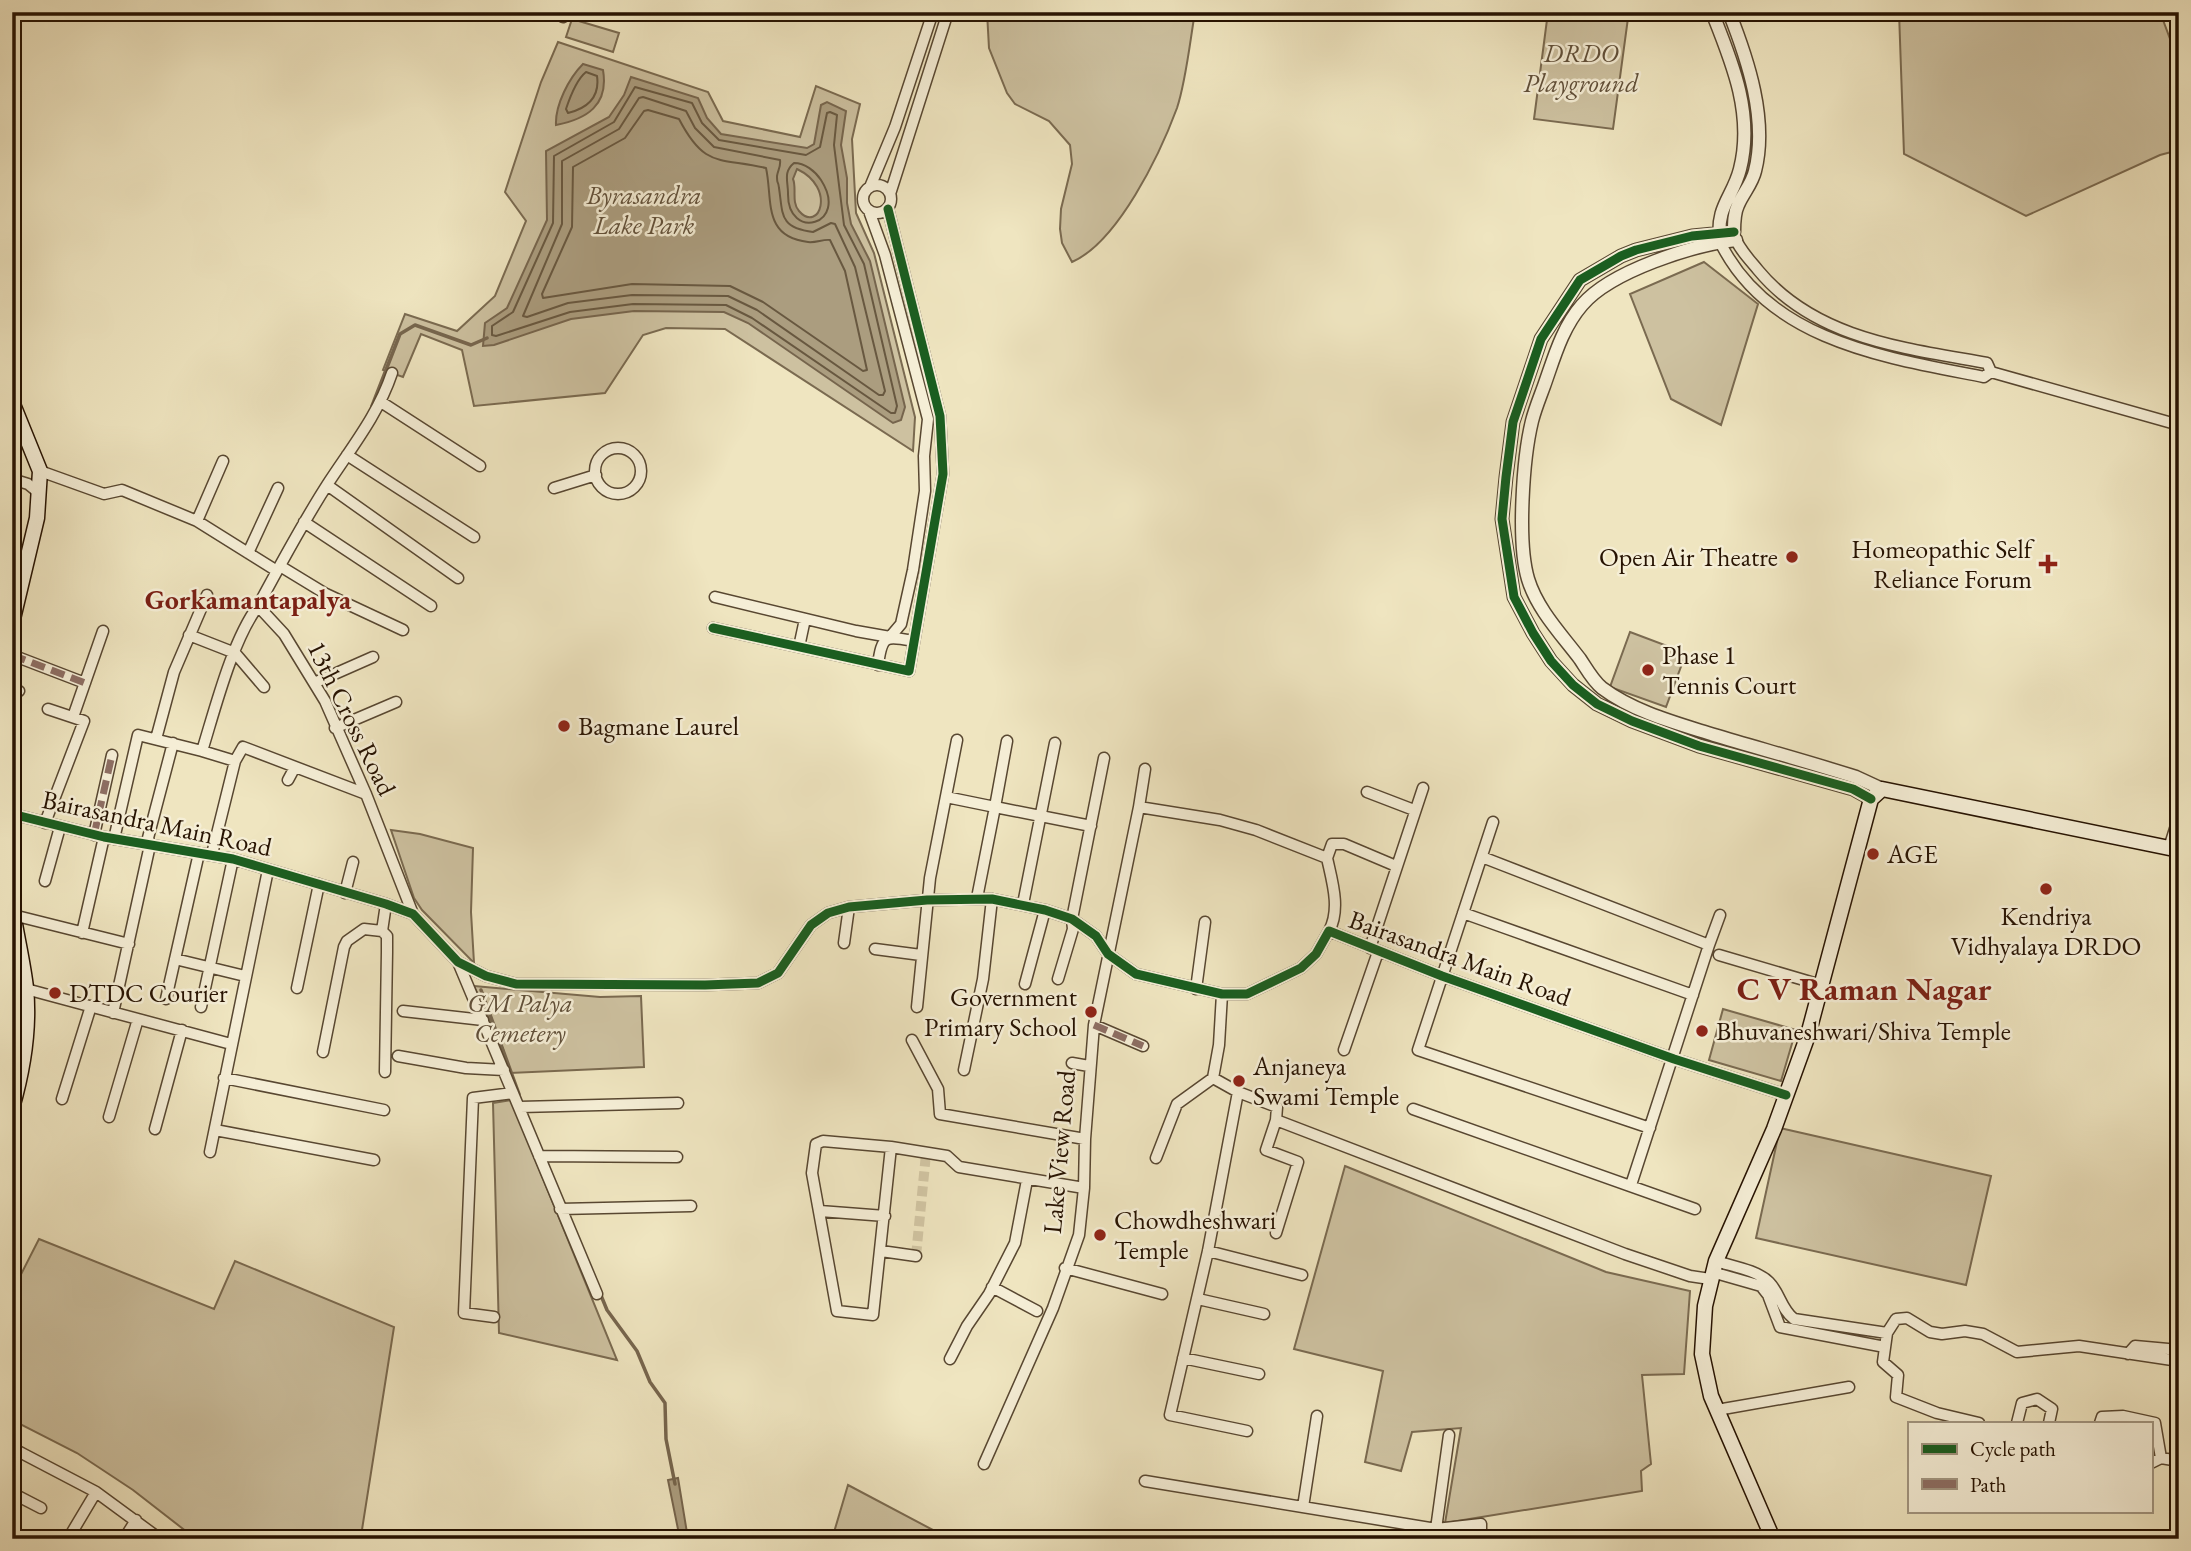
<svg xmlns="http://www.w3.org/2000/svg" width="2191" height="1551" viewBox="0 0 2191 1551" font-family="'EB Garamond',serif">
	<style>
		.green { fill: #cdc1a0; stroke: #7a6a50; stroke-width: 2 }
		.water { fill: #ab9d7f; stroke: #76654d; stroke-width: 2; fill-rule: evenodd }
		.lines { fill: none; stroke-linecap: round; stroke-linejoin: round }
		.shore { stroke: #685840; stroke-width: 2 }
		.stream { stroke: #76654d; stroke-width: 3.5 }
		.minor-tunnel { stroke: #d1c5a3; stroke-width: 10; stroke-dasharray: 10 5; stroke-linecap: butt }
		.minor-casing { stroke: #584731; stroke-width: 13 }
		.tertiary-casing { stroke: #584731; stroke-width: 15 }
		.secondary-casing { stroke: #261201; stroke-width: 17 }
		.minor { stroke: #f5eed6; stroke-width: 10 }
		.tertiary { stroke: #f5eed6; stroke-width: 12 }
		.secondary { stroke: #f5eed6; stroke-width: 14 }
		.quiet { stroke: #8d6e63; stroke-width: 7; stroke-dasharray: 14 7; stroke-linecap: butt }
		.cycleway-casing { stroke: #f5eed6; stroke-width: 13 }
		.cycleway { stroke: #1b5e20; stroke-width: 9 }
		.poi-dot { fill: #8f2418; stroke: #f5eed6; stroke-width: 2.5 }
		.labels { text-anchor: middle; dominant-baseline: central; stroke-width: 5; stroke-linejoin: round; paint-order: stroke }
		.park-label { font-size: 26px; font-style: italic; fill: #604f39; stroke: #f5eed6 }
		.poi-label { font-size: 26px; fill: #261201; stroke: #f5eed6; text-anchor: start }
		.street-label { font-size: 26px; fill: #261201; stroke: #f5eed6 }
		.neighbourhood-label { font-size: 28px; font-weight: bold; fill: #7a1f14; stroke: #f5eed6 }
		.district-label { font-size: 33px; font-weight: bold; fill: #7a1f14; stroke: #f5eed6 }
	</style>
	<rect width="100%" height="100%" fill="#efe5c0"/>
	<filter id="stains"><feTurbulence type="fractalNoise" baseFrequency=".00286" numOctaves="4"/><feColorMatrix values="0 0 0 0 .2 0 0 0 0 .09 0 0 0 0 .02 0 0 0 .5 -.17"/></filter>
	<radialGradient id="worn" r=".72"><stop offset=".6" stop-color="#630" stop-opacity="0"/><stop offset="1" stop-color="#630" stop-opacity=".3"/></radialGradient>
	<path class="green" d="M 987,12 L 1195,12 C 1190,41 1186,81 1177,108 C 1160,154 1118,242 1072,262 L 1062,243 L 1060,229 L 1061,209 L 1072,164 L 1070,145 L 1049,121 L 1015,104 L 1007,93 L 989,48 Z
		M 1548,12 L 1585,12 L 1628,18 L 1613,129 L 1534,119 Z
		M 1899,12 L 2160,12 L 2179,63 L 2179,150 L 2160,155 L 2026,216 L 1904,154 Z
		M 572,19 L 619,33 L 613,52 L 566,37 Z
		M 558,42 L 708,92 L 723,121 L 800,137 L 816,86 L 860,104 L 852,139 L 856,213 L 874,253 L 915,417 L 913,451 L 725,329 L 666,328 L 643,335 L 605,393 L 474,406 L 462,350 L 421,334 L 403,377 L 383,370 L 405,314 L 457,331 L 495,296 L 526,221 L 505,192 L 541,82 Z
		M 1704,262 L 1758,304 L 1721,425 L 1671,399 L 1630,294 Z
		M 1630,632 L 1686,653 L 1666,707 L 1610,687 Z
		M 391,830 L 420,834 L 473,848 L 471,912 L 474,963 L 422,910 L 414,898 Z
		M 474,986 L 600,997 L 641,996 L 644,1067 L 510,1073 L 503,1049 Z
		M 1723,1009 L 1796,1030 L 1781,1081 L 1709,1060 Z
		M 511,1100 L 617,1360 L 499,1333 L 493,1103 Z
		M 1780,1128 L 1991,1176 L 1966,1285 L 1756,1238 Z
		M 1345,1166 L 1606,1272 L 1690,1291 L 1684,1374 L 1642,1375 L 1651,1464 L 1641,1471 L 1642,1491 L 1445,1523 L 1461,1428 L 1412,1432 L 1401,1471 L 1365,1462 L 1383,1371 L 1294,1349 Z
		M 39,1239 L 214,1309 L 235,1261 L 394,1327 L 361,1536 L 365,1539 L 196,1539 L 133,1490 L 77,1453 L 12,1420 L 12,1292 Z
		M 848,1485 L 950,1539 L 832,1539 Z"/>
	<path class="water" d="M 583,64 L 603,70 C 609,105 587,119 556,125 C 555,105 569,78 583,64 Z
		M 631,77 L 698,98 L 707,118 L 721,134 L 807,148 L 814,144 L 821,105 L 827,102 L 846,111 L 841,145 L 847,178 L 847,203 L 851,224 L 870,261 L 905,407 L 901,420 L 893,423 L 748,323 L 724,312 L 634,311 L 571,319 L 494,345 L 483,346 L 485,323 L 507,308 L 547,220 L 546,151 L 609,117 L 624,95 ZM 797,169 C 837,188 819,234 799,211 C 791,202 797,188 793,179 Z
		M 678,1478 L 688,1539 L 680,1539 L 668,1480 Z"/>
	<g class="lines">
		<path class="shore" d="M 586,72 L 597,76 C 600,97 588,108 568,113 L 566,109 C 570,97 576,80 586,72 Z
			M 635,87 L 692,103 L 702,123 L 719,140 L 806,155 L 820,147 L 827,113 L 830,112 L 837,115 L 834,145 L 844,225 L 864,264 L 897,406 L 895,413 L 891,413 L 752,318 L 726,305 L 633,304 L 570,312 L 496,336 L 492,335 L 492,326 L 513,312 L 553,223 L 554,156 L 614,122 Z
			M 643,97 L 686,111 L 695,128 L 714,147 L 780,160 C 781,166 778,170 777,176 C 777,186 778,179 779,188 C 783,214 779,228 813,232 L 831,223 L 835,224 L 855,267 L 885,391 L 883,395 L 879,395 L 757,310 L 728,296 L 632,295 L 568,303 L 527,317 L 523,316 L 562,224 L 562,161 L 619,129 L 639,98 Z
			M 648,110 L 679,119 C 705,169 719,157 766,168 C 773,199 762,237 808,242 C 816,243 823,239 830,240 L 845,271 L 867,370 L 863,371 L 763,302 L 730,286 L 632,284 L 543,298 L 542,294 L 572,227 L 573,167 L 625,138 L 644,111 Z
			M 794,163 C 805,163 815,171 821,180 C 850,225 787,242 788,193 C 788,181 783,172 794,163 Z"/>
		<path class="stream" d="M 372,406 L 400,334 L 415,325 L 471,345 L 487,338
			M 481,990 L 519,1094
			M 600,1293 L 607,1310 L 637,1351 L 650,1382 L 665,1403 L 666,1439 L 675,1484"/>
		<path class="minor-tunnel" d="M 916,1256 L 926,1154"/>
		<g class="minor-casing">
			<path id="minor" d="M 514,13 L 514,12
				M 563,17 L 565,12
				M863 199a14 14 0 1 1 28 0a14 14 0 1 1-28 0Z
				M 870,187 L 895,127 L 933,12
				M 890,194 L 948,12
				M 1734,235 C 1738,248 1749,259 1758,270 C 1815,339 1904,348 1987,363 L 1991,372 L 2179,425
				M 1720,242 C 1769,342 1888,358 1984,377 L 1991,372
				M 392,373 C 378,415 351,448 327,485 C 302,524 280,565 258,606 L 284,634 L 325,701 L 366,794 L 413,914
				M 381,402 L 480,466
				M595 471a23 23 0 1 1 46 0a23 23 0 1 1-46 0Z
				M 347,455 L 474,537
				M 40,471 L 104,494 L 122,490 L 197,521 L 277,571
				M 12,479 L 28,484 L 39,493
				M 327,485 L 458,578
				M 554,488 L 596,475
				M 197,521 L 223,461
				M 304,522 L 431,606
				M 248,553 L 278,488
				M 280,566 L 326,594 L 403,630
				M 12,568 L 25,562
				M 715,597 L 856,631 L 890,637 L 901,624 L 913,570 L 925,491 L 924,456 L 928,419 L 885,255 L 869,211
				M 713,628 L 909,671 L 943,474 L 940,416 L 888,209
				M 189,635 L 235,653 L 264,687
				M 799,647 L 805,619
				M 12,655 L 85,683
				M 878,665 C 882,634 886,636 914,641
				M 314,683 L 373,657
				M 12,689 L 19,691
				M 73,717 L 103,631
				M 335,728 L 396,702
				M 156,739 L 174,672 L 207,595
				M 235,761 L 243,747 L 366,794
				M 288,780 L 295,767
				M 1367,792 L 1414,810
				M 946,797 L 995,807 L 1007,741
				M 1139,807 L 1145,769
				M 12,814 L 104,837 L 233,859 L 386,904 L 413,914 L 458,962 L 486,976 L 516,984 L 705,985 L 758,983 L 778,973 L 811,925 L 828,913 L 849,907 L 927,900 L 992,899 L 1045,910 L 1072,919 L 1096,936 L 1108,954 L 1136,974 L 1222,994 L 1247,994 L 1301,968 L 1316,954 L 1329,931 L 1442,976 L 1674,1059 L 1786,1095
				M 1493,822 L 1418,1050 L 1650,1128
				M 45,823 L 84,721 L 48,709
				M 94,835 L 112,755
				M 114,839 L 138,735 L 202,751
				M 2169,848 L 2179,816
				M 212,854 L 235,761 L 202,751 C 215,709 232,641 258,606
				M 1482,857 L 1709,945 L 1631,1185
				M 1327,858 C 1332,881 1341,909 1329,931
				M 45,881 L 60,827
				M 345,893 L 353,862
				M 977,898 L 995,807 L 1091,826
				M 1023,904 L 1055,743
				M 1463,913 L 1693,995
				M 13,915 L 129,944
				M 82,933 L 104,837
				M 844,943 L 849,907
				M 1709,945 L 1720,915
				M 1370,948 L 1423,788
				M 875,949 L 921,955
				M 1719,955 L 1821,985
				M 175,959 L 245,976
				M 458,962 L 597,1294
				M 1058,979 L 1073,929 L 1072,919 L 1104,758
				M 1025,984 L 1045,910
				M 297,988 L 319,884
				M 26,989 L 231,1044
				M 1196,989 L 1205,922
				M 1222,994 L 1219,1045 L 1213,1078 L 1238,1092 L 1277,1107 L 1276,1120 L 1625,1254 L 1690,1276 L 1710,1279
				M 166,999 L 199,853
				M 201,1007 L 233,859
				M 917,1007 L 930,878 L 957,740
				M 403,1011 L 483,1020
				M 113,1013 L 150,845 L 148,838 L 173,743
				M 1094,1025 L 1143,1046
				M 912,1040 L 938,1089 L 940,1114 L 1085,1139
				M 1344,1050 L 1378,952
				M 323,1052 L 344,947 L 347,941 L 364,929 L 382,931
				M 398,1056 L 466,1068 L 504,1070
				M 1072,1063 L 1089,1066
				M 964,1070 L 983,979 L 992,899
				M 385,1072 L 387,952 L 387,936 L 382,931 L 386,904
				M 224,1078 L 384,1110
				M 1238,1092 L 1208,1251 L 1170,1415 L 1247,1431
				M 62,1099 L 91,1006
				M 520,1107 L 678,1103
				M 1413,1109 L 1695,1209
				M 109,1117 L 138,1019
				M 155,1129 L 182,1030
				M 215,1130 L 374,1160
				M 891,1147 L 873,1315 L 837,1311 L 812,1173 L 816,1144 L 823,1141 L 891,1147 L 947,1156 L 959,1167 L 1084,1188
				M 210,1152 L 268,870
				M 539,1156 L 677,1157
				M 1156,1158 L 1177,1104 L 1213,1078
				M 560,1209 L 691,1206
				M 820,1211 L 885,1216
				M 1276,1233 L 1298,1162 L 1266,1150 L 1276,1120
				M 881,1251 L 916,1256
				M 1208,1251 L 1302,1275
				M 1716,1261 C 1731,1266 1757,1270 1769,1282 C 1780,1293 1781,1309 1794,1319 L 1887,1333
				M 1065,1268 L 1162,1294
				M 1712,1272 L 1761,1286 L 1768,1295 L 1780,1327 L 1885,1347
				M 992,1287 L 1037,1311
				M 1198,1299 L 1264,1314
				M 494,1317 L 464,1313 L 473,1098 L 513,1093
				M 2128,1354 L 2135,1346 L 2179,1350
				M 1183,1358 L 1259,1374
				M 950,1359 L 967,1326 L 989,1294 L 1015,1243 L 1027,1180
				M 1717,1410 L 1849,1387
				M 1979,1423 L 1937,1413 L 1896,1397 L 1898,1375 L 1883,1362 L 1887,1333 L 1896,1319 L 1907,1318 L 1930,1332 L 1942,1334 L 1965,1331 L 1983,1334 L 2017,1352 L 2079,1346 L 2179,1361
				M 2017,1423 L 2022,1403 L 2037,1399 L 2052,1409 L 2049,1423
				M 2100,1423 L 2102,1417 L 2123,1416 L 2155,1423 L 2161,1458
				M 12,1448 L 96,1492 L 160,1539
				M 2151,1463 L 2161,1458 L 2179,1461
				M 984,1464 L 1053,1308 L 1079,1235 L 1084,1188 L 1085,1139 L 1094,1025 L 1139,807 L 1220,820 L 1256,830 L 1327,858 L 1332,844 L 1344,844 L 1396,866
				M 1145,1481 L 1436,1529 L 1481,1524 L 1481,1539
				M 12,1493 L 41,1508
				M 1303,1507 L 1317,1416
				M 1436,1529 L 1449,1435
				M 68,1539 L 96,1492
				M 124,1539 L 136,1520"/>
		</g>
		<g class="tertiary-casing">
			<path id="tertiary" d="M 1712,12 C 1732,62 1754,114 1740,169 C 1733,197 1716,206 1720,240
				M 1729,12 C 1748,60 1768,120 1755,171 C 1752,184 1743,193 1738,205 C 1734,213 1734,223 1734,232 L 1692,236 L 1636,250 L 1621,256 L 1580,280 L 1541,339 L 1513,422 L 1506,477 L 1502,519 L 1514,597 L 1533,633 L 1551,661 L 1573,685 L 1597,704 L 1632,721 L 1699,746 L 1853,789 L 1871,799
				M 1736,240 C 1693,245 1611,271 1582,305 C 1562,328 1554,358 1544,386 C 1540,397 1535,409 1532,421 C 1523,458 1517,542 1528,579 C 1537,609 1561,634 1580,659 C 1586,668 1593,681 1602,688 C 1634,712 1676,723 1714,735 C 1761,749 1809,762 1856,777 L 1882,789"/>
		</g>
		<g class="secondary-casing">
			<path id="secondary" d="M 12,402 L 40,471 L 37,518 L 12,623
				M 12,906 C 16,934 23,961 26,988 C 30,1029 23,1070 12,1108
				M 1773,1539 L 1711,1396 L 1702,1354 L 1705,1306 L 1716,1261 L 1774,1129 L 1808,1035 L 1871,799 L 1882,789 L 2179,850"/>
		</g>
		<use href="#minor" class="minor"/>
		<use href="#tertiary" class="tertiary"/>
		<use href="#secondary" class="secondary"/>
		<path class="quiet" d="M 12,655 L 85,683
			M 12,693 L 18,695
			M 94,835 L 112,755
			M 1094,1025 L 1143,1046"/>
		<g class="cycleway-casing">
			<path id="cycleway" d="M 1734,232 L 1692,236 L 1636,250 L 1621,256 L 1580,280 L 1541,339 L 1513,422 L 1506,477 L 1502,519 L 1514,597 L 1533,633 L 1551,661 L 1573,685 L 1597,704 L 1632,721 L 1699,746 L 1853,789 L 1871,799
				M 713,628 L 909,671 L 943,474 L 940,416 L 888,209
				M 12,814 L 104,837 L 233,859 L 386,904 L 413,914 L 458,962 L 486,976 L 516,984 L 705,985 L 758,983 L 778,973 L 811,925 L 828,913 L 849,907 L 927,900 L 992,899 L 1045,910 L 1072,919 L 1096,936 L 1108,954 L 1136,974 L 1222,994 L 1247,994 L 1301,968 L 1316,954 L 1329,931 L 1442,976 L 1674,1059 L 1786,1095"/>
		</g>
		<use href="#cycleway" class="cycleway"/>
	</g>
	<g class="poi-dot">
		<circle cx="1792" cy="557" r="7"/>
		<path d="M2044.5 553.5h7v7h7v7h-7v7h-7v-7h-7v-7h7z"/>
		<circle cx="1648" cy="670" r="7"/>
		<circle cx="564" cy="726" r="7"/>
		<circle cx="1873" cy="854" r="7"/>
		<circle cx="2046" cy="889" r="7"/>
		<circle cx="55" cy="993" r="7"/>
		<circle cx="1091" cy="1012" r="7"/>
		<circle cx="1702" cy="1031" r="7"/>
		<circle cx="1239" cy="1081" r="7"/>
		<circle cx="1100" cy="1235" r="7"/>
	</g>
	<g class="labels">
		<g class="park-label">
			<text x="1581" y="53">DRDO<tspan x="1581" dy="30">Playground</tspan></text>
			<text x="644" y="195">Byrasandra<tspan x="644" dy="30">Lake Park</tspan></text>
			<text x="520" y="1003">GM Palya<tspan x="520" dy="30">Cemetery</tspan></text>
		</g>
		<g class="poi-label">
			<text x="2032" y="549" text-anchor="end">Homeopathic Self<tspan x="2032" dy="30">Reliance Forum</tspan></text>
			<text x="1778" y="557" text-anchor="end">Open Air Theatre</text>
			<text x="1662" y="655">Phase 1<tspan x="1662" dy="30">Tennis Court</tspan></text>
			<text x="578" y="726">Bagmane Laurel</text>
			<text x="1887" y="854">AGE</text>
			<text x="2046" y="916" text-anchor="middle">Kendriya<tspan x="2046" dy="30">Vidhyalaya DRDO</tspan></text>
			<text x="69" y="993">DTDC Courier</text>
			<text x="1077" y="997" text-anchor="end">Government<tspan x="1077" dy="30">Primary School</tspan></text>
			<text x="1716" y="1031">Bhuvaneshwari/Shiva Temple</text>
			<text x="1253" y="1066">Anjaneya<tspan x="1253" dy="30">Swami Temple</tspan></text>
			<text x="1114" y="1220">Chowdheshwari<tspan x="1114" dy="30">Temple</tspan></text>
		</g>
		<g class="street-label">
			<text transform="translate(352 718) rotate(64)">13th Cross Road</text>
			<text transform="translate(157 823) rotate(12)">Bairasandra Main Road</text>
			<text transform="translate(1460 958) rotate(20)">Bairasandra Main Road</text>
			<text transform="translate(1059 1152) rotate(-85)">Lake View Road</text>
		</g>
		<g class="neighbourhood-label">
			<text x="248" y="599">Gorkamantapalya</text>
		</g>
		<g class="district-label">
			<text x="1864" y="988">C V Raman Nagar</text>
		</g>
	</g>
	<rect width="2191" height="1551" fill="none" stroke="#efe5c0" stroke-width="42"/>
	<rect x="14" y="14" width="2163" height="1523" fill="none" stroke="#261201" stroke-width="3.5"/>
	<rect x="21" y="21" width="2149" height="1509" fill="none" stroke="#261201" stroke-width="2"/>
	<rect x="1908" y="1422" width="245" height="91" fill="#f5eed6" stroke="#a29681" stroke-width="2"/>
	<rect x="1922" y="1444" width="35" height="10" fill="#1b5e20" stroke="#a29681" stroke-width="2"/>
	<text x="1970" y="1456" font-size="21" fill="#261201">Cycle path</text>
	<rect x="1922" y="1479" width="35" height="10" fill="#8d6e63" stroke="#a29681" stroke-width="2"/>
	<text x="1970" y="1492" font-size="21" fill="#261201">Path</text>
	<rect width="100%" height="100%" filter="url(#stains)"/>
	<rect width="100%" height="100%" fill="url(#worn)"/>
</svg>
